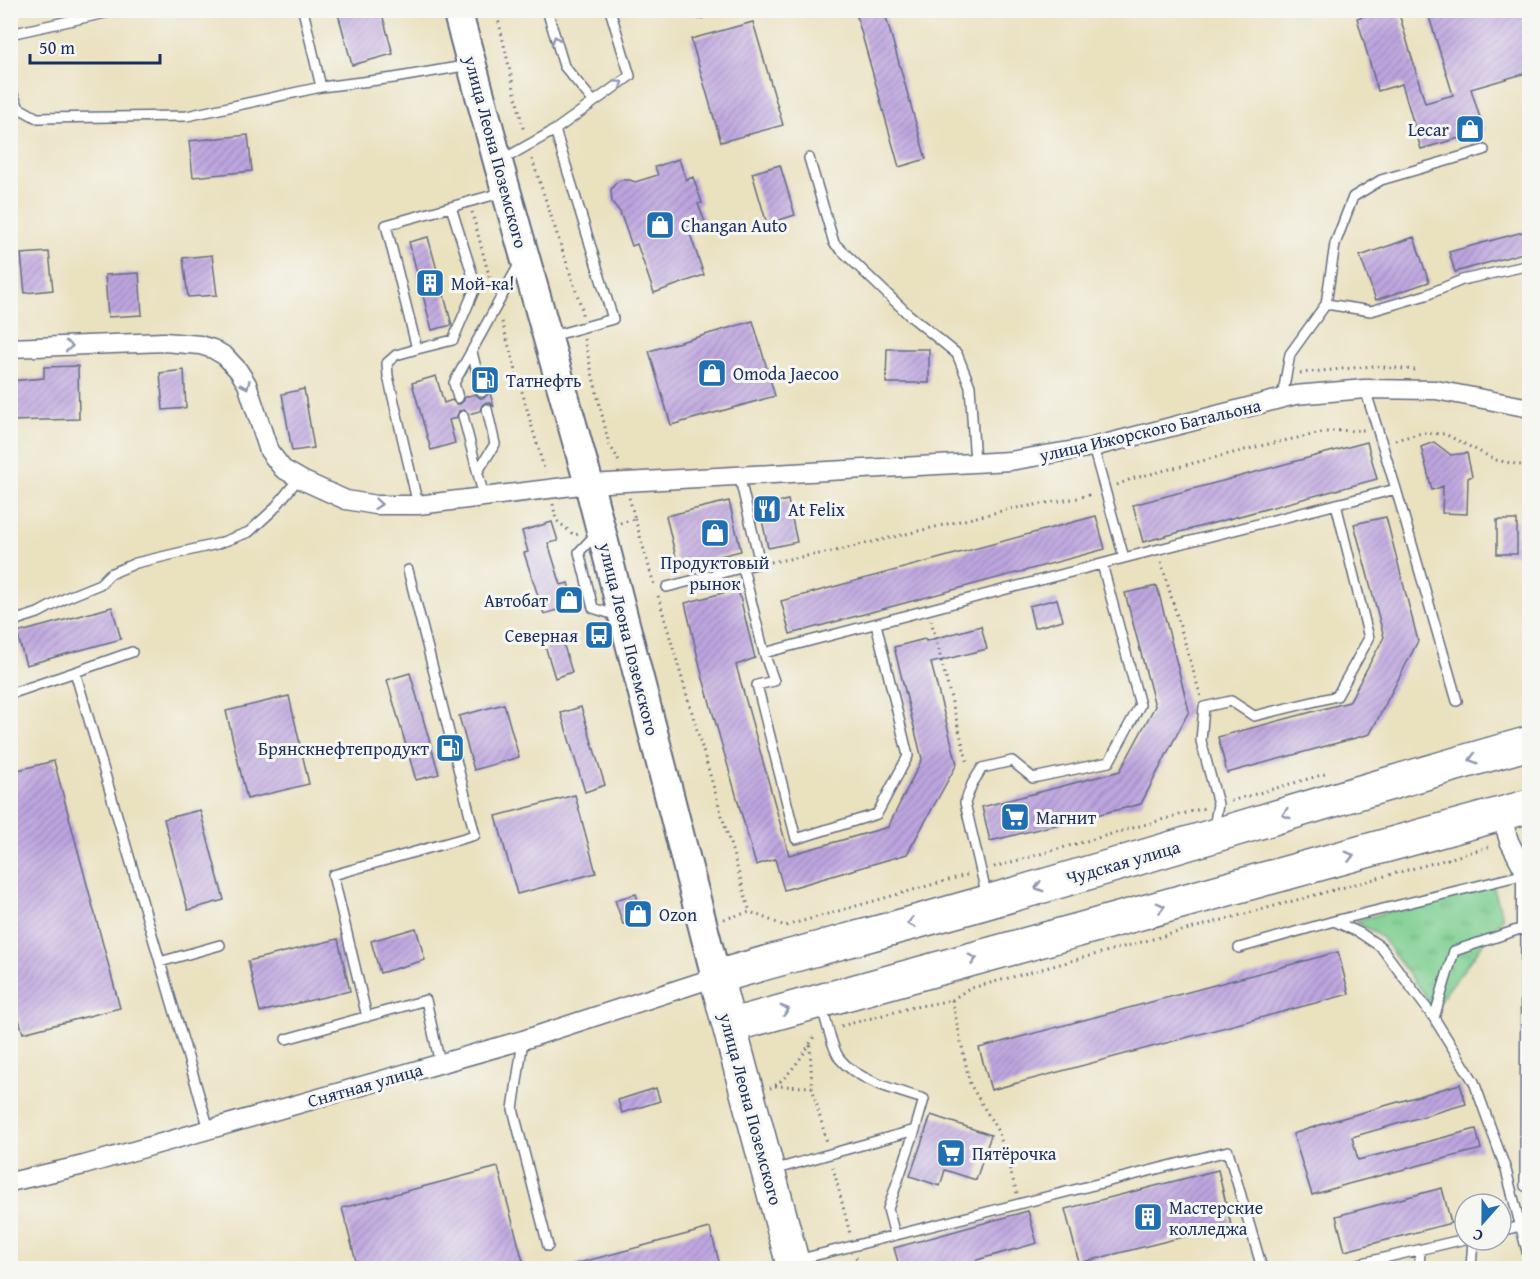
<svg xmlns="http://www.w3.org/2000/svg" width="1540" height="1279" viewBox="0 0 1540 1279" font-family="'Gentium Book Plus',serif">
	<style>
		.grass { fill: url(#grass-tufts); stroke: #4c7e76; stroke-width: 1.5 }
		.building { fill: url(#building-hatch) }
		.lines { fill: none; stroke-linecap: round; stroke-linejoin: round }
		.lane-casing { stroke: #636d80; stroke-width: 12 }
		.street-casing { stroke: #636d80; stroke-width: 21 }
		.primary-casing { stroke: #636d80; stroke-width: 32 }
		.highway-casing { stroke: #636d80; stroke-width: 36 }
		.path { stroke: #636d80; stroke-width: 3; stroke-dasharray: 1.5 4.5; stroke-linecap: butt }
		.lane { stroke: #fff; stroke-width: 9 }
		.street { stroke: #fff; stroke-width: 18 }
		.primary { stroke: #fff; stroke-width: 28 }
		.highway { stroke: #fff; stroke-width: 33 }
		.oneway { stroke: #8d97ae }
		.labels { text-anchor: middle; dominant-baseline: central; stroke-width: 6; stroke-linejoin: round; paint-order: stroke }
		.poi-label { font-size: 18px; fill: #1b2f5e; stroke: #f6f6f2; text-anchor: start }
		.street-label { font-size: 18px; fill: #1b2f5e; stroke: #f6f6f2 }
	</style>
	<defs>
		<pattern id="grass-tufts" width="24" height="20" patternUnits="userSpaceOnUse" patternTransform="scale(1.5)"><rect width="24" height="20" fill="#7cce8f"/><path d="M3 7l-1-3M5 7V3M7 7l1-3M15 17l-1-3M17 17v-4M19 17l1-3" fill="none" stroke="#65a878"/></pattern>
		<pattern id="building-hatch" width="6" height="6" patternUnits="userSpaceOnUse" patternTransform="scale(1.5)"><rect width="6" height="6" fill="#bea5df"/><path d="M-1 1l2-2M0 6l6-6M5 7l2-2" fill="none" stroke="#9a87b8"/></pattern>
	</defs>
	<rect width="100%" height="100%" fill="#f6f6f2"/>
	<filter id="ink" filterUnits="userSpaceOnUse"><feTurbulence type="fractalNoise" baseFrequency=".0167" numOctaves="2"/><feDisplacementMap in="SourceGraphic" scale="12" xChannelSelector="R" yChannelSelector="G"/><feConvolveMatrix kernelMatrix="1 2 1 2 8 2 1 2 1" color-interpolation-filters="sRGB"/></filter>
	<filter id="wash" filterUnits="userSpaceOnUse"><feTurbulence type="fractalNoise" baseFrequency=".008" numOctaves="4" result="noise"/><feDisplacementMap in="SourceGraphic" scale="24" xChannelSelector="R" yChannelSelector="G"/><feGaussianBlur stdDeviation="1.35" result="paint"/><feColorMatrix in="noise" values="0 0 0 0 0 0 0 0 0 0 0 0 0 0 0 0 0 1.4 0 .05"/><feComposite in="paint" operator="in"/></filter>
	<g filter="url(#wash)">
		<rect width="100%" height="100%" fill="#eae1bf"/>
		<path class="grass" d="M 1492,883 L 1503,918 L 1434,1008 L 1381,937 L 1355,921 Z"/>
		<g id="blocks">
			<path class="building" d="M 337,10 L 381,10 L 393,54 L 352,65 Z
				M 855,10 L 884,10 L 926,159 L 899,167 Z
				M 1384,10 L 1398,10 L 1425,103 L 1453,95 L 1427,10 L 1530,10 L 1530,72 L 1471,89 L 1484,131 L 1421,149 L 1402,84 L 1378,91 L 1357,18 Z
				M 753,22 L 783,125 L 721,142 L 691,39 Z
				M 248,135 L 252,171 L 193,177 L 189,141 Z
				M 679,159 L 686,180 L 693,177 L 702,203 L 698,204 L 705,222 L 688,228 L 704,275 L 654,293 L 637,244 L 632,246 L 620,212 L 612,202 L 611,190 L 615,184 L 621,180 L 630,180 L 635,182 L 658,175 L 655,167 Z
				M 780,165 L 795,215 L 767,224 L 752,173 Z
				M 1530,230 L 1530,251 L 1455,272 L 1449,252 Z
				M 428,237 L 452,325 L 432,330 L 409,242 Z
				M 1414,237 L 1429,282 L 1376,300 L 1360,256 Z
				M 49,252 L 53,290 L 25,293 L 21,254 Z
				M 212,255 L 217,295 L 188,297 L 183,258 Z
				M 139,273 L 142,315 L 108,317 L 105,275 Z
				M 753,321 L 775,396 L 671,425 L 649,351 Z
				M 887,349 L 929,349 L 929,383 L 886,383 Z
				M 78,366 L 79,419 L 10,421 L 10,381 L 44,378 L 44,367 Z
				M 184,370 L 186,408 L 163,410 L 160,373 Z
				M 436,376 L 444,403 L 452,400 L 456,404 L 460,404 L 464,400 L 465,397 L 475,394 L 480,398 L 484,398 L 488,394 L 489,390 L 494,407 L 490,403 L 486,402 L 482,405 L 480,411 L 469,414 L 465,410 L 459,411 L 456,418 L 449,420 L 455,443 L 431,450 L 412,383 Z
				M 304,389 L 314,448 L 292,451 L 282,394 Z
				M 1367,442 L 1377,479 L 1143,542 L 1133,505 Z
				M 1434,442 L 1451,455 L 1467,453 L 1472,476 L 1468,478 L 1467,514 L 1442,513 L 1443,486 L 1432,490 L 1421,447 Z
				M 788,500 L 797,542 L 768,548 L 759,506 Z
				M 729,501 L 741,551 L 678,566 L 666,516 Z
				M 1096,516 L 1105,549 L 790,634 L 781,601 Z
				M 1386,517 L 1418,641 L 1370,734 L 1227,773 L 1218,737 L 1349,702 L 1384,637 L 1354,524 Z
				M 1497,520 L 1517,520 L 1517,554 L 1497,554 Z
				M 552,522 L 558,541 L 548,543 L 561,585 L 568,583 L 574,605 L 544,614 L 524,553 L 528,552 L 522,531 Z
				M 1157,586 L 1189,711 L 1141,804 L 990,841 L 982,807 L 1120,771 L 1155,706 L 1125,593 Z
				M 738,589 L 755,658 L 736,665 L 789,855 L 888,827 L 922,759 L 894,647 L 925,639 L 926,641 L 981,626 L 987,649 L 931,663 L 957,764 L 907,854 L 784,890 L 775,859 L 756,865 L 702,675 L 685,603 Z
				M 1057,599 L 1063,620 L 1034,628 L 1029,606 Z
				M 112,607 L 121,639 L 26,665 L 17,633 Z
				M 560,633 L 572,672 L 555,678 L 543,639 Z
				M 410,673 L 439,774 L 416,780 L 387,680 Z
				M 289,696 L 309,784 L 247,799 L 226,711 Z
				M 504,704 L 519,757 L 474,770 L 459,716 Z
				M 581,707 L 605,785 L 585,792 L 561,713 Z
				M 54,761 L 120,1008 L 23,1033 L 10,988 L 10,772 Z
				M 575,795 L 596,873 L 517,894 L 496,816 Z
				M 200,810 L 224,900 L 188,910 L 164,819 Z
				M 636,894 L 643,918 L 623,924 L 615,900 Z
				M 416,928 L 425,960 L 380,973 L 371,941 Z
				M 338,939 L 350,991 L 260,1012 L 248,961 Z
				M 1338,952 L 1349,994 L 991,1090 L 979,1048 Z
				M 1460,1084 L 1466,1104 L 1352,1137 L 1358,1160 L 1476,1129 L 1481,1149 L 1348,1184 L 1312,1195 L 1293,1134 L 1326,1123 Z
				M 656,1088 L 660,1101 L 622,1113 L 618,1100 Z
				M 931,1115 L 991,1135 L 976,1180 L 945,1170 L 940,1186 L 910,1176 Z
				M 498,1167 L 525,1269 L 358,1269 L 342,1208 Z
				M 1218,1170 L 1231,1225 L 1079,1263 L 1065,1209 Z
				M 1442,1188 L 1451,1223 L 1345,1251 L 1336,1216 Z
				M 1028,1211 L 1037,1243 L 945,1269 L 942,1262 L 918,1269 L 900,1269 L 894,1248 Z
				M 710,1228 L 721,1269 L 576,1269 L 575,1264 Z"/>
		</g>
	</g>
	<g filter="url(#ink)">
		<use href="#blocks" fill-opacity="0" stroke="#636d80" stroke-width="1.5"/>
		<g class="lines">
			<g class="lane-casing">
				<path id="lane" d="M 547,10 L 564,66 L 593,101
					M 696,10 L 700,14
					M 10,34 L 119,10
					M 321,87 L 394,78 L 470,65
					M 10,88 L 19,108 L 37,118 L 187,116 L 321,87 L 303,10
					M 809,158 L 834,243 L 908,314 L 957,354 L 970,386 L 975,463
					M 500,161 L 555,130 L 630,76 L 610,10
					M 1326,304 L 1371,311 L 1426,295 L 1462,280 L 1530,265
					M 552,336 L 613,319 L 555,130
					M 417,349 L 453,340 L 476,286 L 451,207
					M 472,352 L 482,392
					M 1365,389 L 1396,489 L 1457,701
					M 458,398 L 454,383 L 520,263
					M 1282,398 L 1290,354 L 1326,304 L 1335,244 L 1353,197 L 1381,180 L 1484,150
					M 463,416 L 484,497
					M 1093,447 L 1124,558
					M 478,471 L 495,444 L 487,409
					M 418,505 L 388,376 L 387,363 L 396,355 L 417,349 L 386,225 L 504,192
					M 597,533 L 579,552 L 593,608 L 618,616
					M 743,568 L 764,653 L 774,681 L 757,685 L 796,839 L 877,814 L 908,756 L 876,624
					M 667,587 L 760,563 L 739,475
					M 10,622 L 38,613 L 68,597 L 100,584 L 110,574 L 136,563 L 217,544 L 249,532 L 273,510 L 299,478
					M 764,653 L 1124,558 L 1396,489
					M 75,672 L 132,652
					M 10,694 L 75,672 L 209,1129
					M 1214,828 L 1218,804 L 1201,741 L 1204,707 L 1231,701 L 1254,716 L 1337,696 L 1369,638 L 1336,504
					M 987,897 L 965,803 L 972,784 L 982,768 L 1012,761 L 1033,778 L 1109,762 L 1140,705 L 1102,564
					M 1334,921 L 1360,933 L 1381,947 L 1434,1018
					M 1239,948 L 1334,921 L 1526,874
					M 160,962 L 220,945
					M 367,1017 L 333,875 L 475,835 L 408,570
					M 286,1039 L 426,1000 L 440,1064
					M 523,1040 L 513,1109 L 548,1246
					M 773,1170 L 915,1130 L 924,1099 C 898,1091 858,1081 840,1059 C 833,1051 825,1018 822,1006
					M 1525,1186 L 1526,927 L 1454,951 L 1434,1018 L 1474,1082 L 1506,1170 L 1530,1263
					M 1501,1231 L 1520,1226
					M 895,1235 L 888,1209 L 915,1130
					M 797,1260 L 1228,1151 L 1262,1268
					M 1341,1268 L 1465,1239
					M 1419,1268 L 1420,1250
					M 1471,1268 L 1473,1240"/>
			</g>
			<g class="street-casing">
				<path id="street" d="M 10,348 L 164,342 L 200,345 L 213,349 L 225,356 L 238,370 L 247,384 L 269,451 L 283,469 L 304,481 L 346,500 L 376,505 L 418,505 L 589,484 L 1010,461 L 1093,447 L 1295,395 L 1365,389 L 1436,390 L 1530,408
					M 1501,814 L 1509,841 L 1526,874 L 1526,927
					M 10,1182 L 84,1165 L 523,1040 L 716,977"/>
			</g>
			<g class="primary-casing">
				<path id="primary" d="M 457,10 L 498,162 L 589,484 L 716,977"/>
			</g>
			<g class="highway-casing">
				<path id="highway" d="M 729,1026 L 1530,806
					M 794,1268 L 716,977 C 806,951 897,928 987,902 C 1168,851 1348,794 1530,743"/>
			</g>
			<path class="path" d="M 496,10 L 524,132
				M 532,159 L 582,309 L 582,315
				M 472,212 L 492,287
				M 502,322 L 545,472
				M 584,339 L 609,444 L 617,457 L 620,465
				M 1300,373 L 1373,366 L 1416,370
				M 1395,440 L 1422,433 L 1445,434 L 1496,460 L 1530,467
				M 1117,485 L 1131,479 L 1264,445 L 1331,431 L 1364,430
				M 553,504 L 556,520 L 574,535 L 579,534
				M 635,519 L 654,584
				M 620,523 L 635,519 L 629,497
				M 771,562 L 831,552 L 1010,509 L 1078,498 L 1093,494
				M 1161,562 L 1201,697
				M 658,596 L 750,912
				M 931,620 L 968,765
				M 1231,801 L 1325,774
				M 1448,858 L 1448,859 L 1492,846
				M 994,867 L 1204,808
				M 724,919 L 750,912 L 785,926 L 970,874
				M 952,1000 L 970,1084 L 999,1133 L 1017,1193
				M 841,1026 L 910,1008 L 952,1000 L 968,989 L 1448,859
				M 810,1045 L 812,1087 L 827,1143
				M 775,1086 L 812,1087
				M 770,1088 C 784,1084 809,1048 815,1034
				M 833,1167 L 850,1234
				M 856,1257 L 859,1268"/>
			<use href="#lane" class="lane"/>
			<use href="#street" class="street"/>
			<use href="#primary" class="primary"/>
			<use href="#highway" class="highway"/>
		</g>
		<defs><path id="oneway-chevron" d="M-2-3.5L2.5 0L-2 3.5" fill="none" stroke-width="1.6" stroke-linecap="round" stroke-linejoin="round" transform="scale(1.5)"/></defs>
		<g class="oneway">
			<use href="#oneway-chevron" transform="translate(556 40) rotate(-107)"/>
			<use href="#oneway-chevron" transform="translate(619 84) rotate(-34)"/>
			<use href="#oneway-chevron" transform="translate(69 346) rotate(-2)"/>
			<use href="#oneway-chevron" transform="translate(246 385) rotate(65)"/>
			<use href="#oneway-chevron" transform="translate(378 504) rotate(5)"/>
			<use href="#oneway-chevron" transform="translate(1473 759) rotate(164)"/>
			<use href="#oneway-chevron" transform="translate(1286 814) rotate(163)"/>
			<use href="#oneway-chevron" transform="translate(1350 856) rotate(-15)"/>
			<use href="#oneway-chevron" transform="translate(1039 887) rotate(164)"/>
			<use href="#oneway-chevron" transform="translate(1161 907) rotate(-15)"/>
			<use href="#oneway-chevron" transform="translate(911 923) rotate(165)"/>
			<use href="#oneway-chevron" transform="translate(973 959) rotate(-15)"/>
			<use href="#oneway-chevron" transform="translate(785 1010) rotate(-16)"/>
		</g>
	</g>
	<defs>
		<g id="shop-square" transform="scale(1.5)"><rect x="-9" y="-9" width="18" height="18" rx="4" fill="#1f6fb2" stroke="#f6f6f2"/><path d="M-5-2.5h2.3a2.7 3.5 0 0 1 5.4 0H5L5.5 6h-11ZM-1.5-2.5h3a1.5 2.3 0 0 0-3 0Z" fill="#fff"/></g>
		<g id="building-square" transform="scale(1.5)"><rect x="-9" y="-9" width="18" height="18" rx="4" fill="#1f6fb2" stroke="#f6f6f2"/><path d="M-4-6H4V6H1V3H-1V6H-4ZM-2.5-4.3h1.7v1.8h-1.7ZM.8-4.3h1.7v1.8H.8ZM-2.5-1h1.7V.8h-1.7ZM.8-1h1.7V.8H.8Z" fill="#fff"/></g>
		<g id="fuel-square" transform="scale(1.5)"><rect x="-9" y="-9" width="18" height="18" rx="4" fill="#1f6fb2" stroke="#f6f6f2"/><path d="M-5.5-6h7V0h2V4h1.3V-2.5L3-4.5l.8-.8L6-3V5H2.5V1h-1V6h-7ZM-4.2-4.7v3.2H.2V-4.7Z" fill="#fff"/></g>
		<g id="restaurant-square" transform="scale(1.5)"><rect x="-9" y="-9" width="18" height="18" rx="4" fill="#1f6fb2" stroke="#f6f6f2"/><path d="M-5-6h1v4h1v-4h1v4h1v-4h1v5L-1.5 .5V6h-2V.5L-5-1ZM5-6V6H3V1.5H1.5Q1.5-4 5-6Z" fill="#fff"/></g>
		<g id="bus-square" transform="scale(1.5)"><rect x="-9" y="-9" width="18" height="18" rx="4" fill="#1f6fb2" stroke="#f6f6f2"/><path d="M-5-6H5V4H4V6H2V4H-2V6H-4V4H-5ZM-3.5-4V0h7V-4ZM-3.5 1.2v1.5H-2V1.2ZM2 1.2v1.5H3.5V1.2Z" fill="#fff"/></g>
		<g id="supermarket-square" transform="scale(1.5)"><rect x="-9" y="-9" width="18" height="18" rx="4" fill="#1f6fb2" stroke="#f6f6f2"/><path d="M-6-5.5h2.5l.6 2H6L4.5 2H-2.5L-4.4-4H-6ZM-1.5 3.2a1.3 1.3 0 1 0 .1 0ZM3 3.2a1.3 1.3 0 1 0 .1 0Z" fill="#fff"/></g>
	</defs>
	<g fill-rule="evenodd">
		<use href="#shop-square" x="1470" y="129"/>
		<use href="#shop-square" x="660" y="225"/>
		<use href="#building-square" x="430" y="283"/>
		<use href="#shop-square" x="712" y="373"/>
		<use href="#fuel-square" x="485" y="380"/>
		<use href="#restaurant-square" x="767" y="509"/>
		<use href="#shop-square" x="715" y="533"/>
		<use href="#shop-square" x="569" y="600"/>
		<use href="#bus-square" x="599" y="635"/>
		<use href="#fuel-square" x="450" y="748"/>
		<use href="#supermarket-square" x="1015" y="817"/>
		<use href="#shop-square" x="638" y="914"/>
		<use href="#supermarket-square" x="951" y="1153"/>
		<use href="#building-square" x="1148" y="1217"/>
	</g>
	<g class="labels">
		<g class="poi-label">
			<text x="1449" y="129" text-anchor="end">Lecar</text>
			<text x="681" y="225">Changan Auto</text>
			<text x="451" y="283">Мой-ка!</text>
			<text x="733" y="373">Omoda Jaecoo</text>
			<text x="506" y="380">Татнефть</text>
			<text x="788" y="509">At Felix</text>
			<text x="715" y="562" text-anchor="middle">Продуктовый<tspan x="715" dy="21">рынок</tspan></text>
			<text x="548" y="600" text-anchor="end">Автобат</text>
			<text x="578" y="635" text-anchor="end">Северная</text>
			<text x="429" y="748" text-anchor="end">Брянскнефтепродукт</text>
			<text x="1036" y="817">Магнит</text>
			<text x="659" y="914">Ozon</text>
			<text x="972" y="1153">Пятёрочка</text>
			<text x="1169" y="1207">Мастерские<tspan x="1169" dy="21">колледжа</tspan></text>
		</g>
		<g class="street-label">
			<text transform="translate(496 152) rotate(75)">улица Леона Поземского</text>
			<text transform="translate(1150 430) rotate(-13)">улица Ижорского Батальона</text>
			<text transform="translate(629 639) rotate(76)">улица Леона Поземского</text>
			<text transform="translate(1123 862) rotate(-16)">Чудская улица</text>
			<text transform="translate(365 1085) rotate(-16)">Снятная улица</text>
			<text transform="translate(751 1109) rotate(75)">улица Леона Поземского</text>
		</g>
	</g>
	<rect width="1540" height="1279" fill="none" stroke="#f6f6f2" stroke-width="36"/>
	<g transform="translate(1483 1222) rotate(201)"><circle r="28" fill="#f6f6f2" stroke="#9ea6b7" stroke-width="1.5"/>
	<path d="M0-4.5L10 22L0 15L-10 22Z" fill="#1f6fb2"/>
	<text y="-9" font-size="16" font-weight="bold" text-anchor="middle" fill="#1b2f5e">С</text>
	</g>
	<path d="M30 54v9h130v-9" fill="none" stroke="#1b2f5e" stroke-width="3"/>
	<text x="39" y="54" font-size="18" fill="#1b2f5e" stroke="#f6f6f2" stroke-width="4.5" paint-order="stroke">50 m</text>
</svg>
